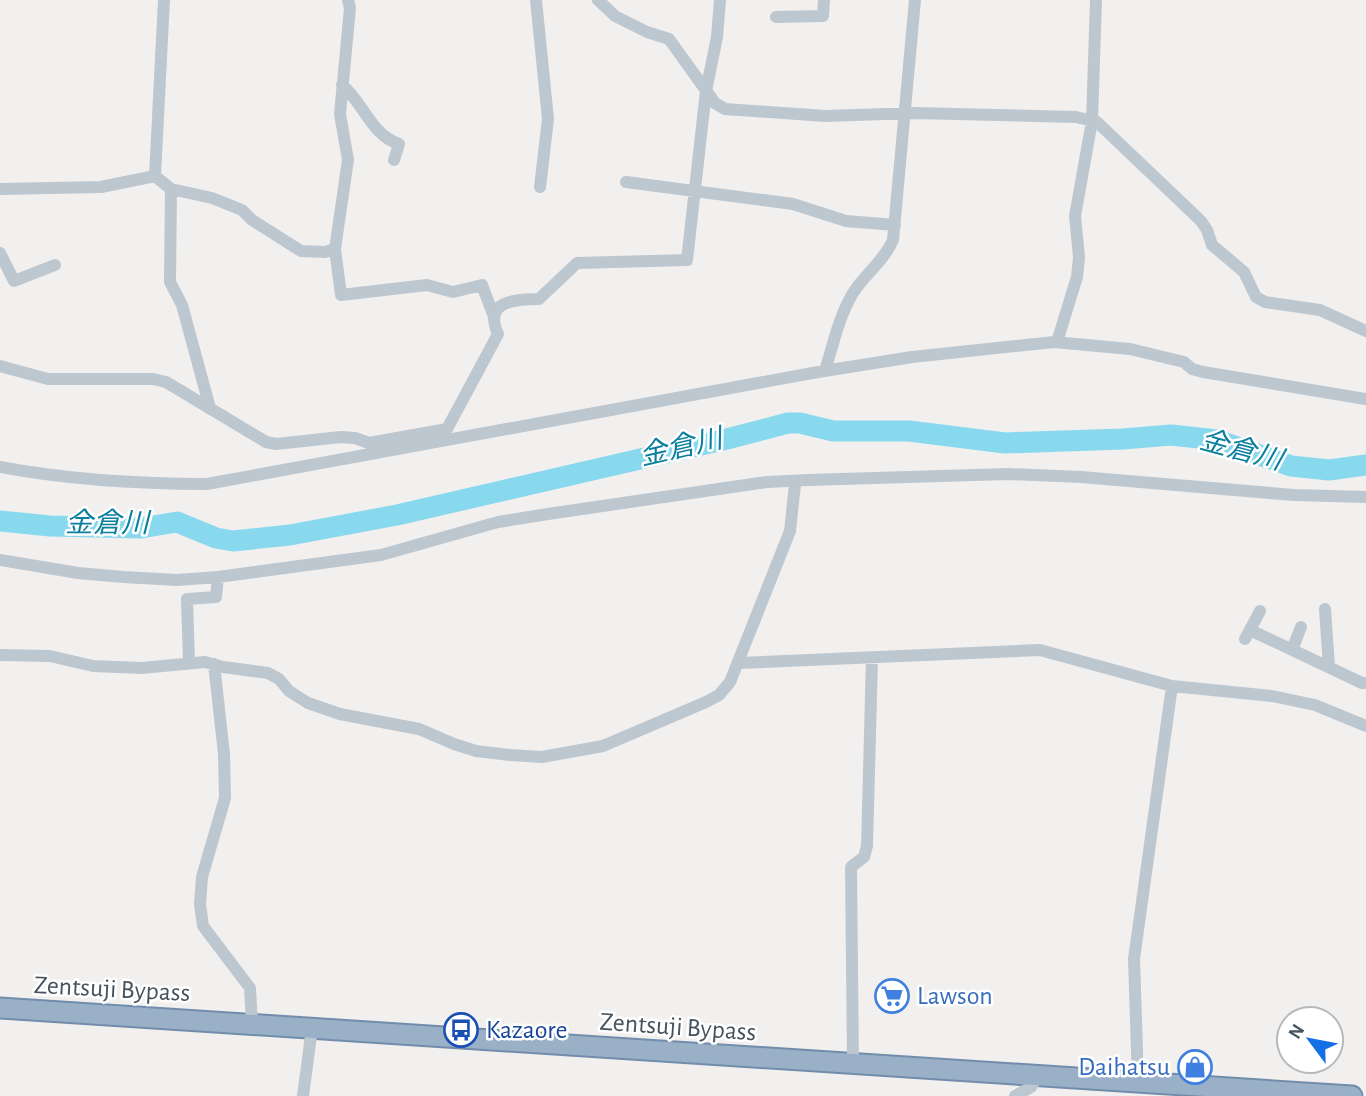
<svg xmlns="http://www.w3.org/2000/svg" width="1366" height="1096" viewBox="0 0 1366 1096" font-family="'Alegreya Sans','Noto Sans JP',sans-serif">
	<style>
		.lines { fill: none; stroke-linecap: round; stroke-linejoin: round }
		.river { stroke: #89d9ee; stroke-width: 21 }
		.trunk-casing { stroke: #718dab; stroke-width: 23 }
		.minor { stroke: #bdc7cf; stroke-width: 12 }
		.trunk { stroke: #9ab0c7; stroke-width: 19 }
		.labels { text-anchor: middle; dominant-baseline: central; stroke-width: 5; stroke-linejoin: round; paint-order: stroke }
		.street-label { font-size: 26px; fill: #47535d; stroke: #fff }
		.shop-label { font-size: 26px; fill: #366cbe; stroke: #fff; text-anchor: start }
		.transit-label { font-size: 26px; fill: #164399; stroke: #fff; text-anchor: start }
		.water-label { font-size: 28px; font-style: italic; fill: #0a7f9e; stroke: #fff }
	</style>
	<rect width="100%" height="100%" fill="#f2efef"/>
	<g class="lines">
		<path class="river" d="M 0,521 L 50,526 L 141,528 L 177,522 L 216,538 L 233,541 L 290,535 L 397,515 L 727,439 L 788,423 L 800,423 L 833,431 L 909,431 L 1005,443 L 1123,439 L 1171,435 L 1217,440 L 1291,466 L 1329,470 L 1366,465"/>
		<g class="trunk-casing">
			<path id="trunk" d="M 0,1008 L 1352,1096"/>
		</g>
		<path class="minor" d="M 536,0 L 548,119 L 540,187
			M 598,0 L 615,16 L 647,32 L 669,39 L 715,103 L 725,109 L 825,116 L 915,113 L 1076,117 L 1097,122 L 1201,221 L 1207,230 L 1212,245 L 1244,272 L 1256,297 L 1265,302 L 1320,310 L 1366,331
			M 776,17 L 823,16 L 824,0
			M 342,85 C 364,103 370,134 399,144 L 394,160
			M 155,176 L 171,189 L 212,198 L 242,210 L 252,220 L 301,251 L 325,252 L 335,249 L 348,160 L 340,114 L 350,8 L 348,0
			M 155,176 L 164,0
			M 626,182 L 793,204 L 846,221 L 895,225
			M 0,189 L 101,187 L 155,176
			M 171,189 L 170,282 L 182,305 L 210,408
			M 335,249 L 341,295 L 427,285 L 453,292 L 482,285 L 493,314
			M 0,253 L 14,281 L 55,265
			M 1057,342 L 1077,277 L 1079,257 L 1075,216 L 1092,121 L 1096,0
			M 0,366 L 48,379 L 153,379 L 166,382 L 266,442 L 276,444 L 341,437 L 355,438 L 369,443 L 447,429 L 498,334 C 483,301 515,299 539,299 L 577,263 L 687,260 L 706,91 L 717,37 L 720,0
			M 825,371 C 833,345 839,316 853,293 C 865,274 884,261 893,240 L 915,0
			M 0,467 C 69,480 137,484 207,484 L 818,372 L 912,357 L 1054,342 L 1130,349 L 1184,362 L 1192,369 L 1203,372 L 1366,399
			M 0,560 L 78,573 L 123,577 L 177,580 L 218,577 L 381,555 L 498,522 L 548,514 L 767,482 L 808,480 L 1008,474 L 1081,477 L 1294,495 L 1366,497
			M 1325,609 L 1329,667
			M 1250,630 L 1362,683 L 1366,683
			M 1245,639 L 1260,611
			M 1292,650 L 1301,627
			M 0,655 L 50,656 L 93,666 L 142,668 L 205,662 L 223,667 L 268,673 L 279,679 L 289,691 L 308,703 L 340,714 L 419,729 L 454,744 L 476,751 L 510,755 L 542,757 L 603,746 L 706,702 L 719,695 L 730,682 L 790,531 L 795,484
			M 189,662 L 187,599 L 216,597 L 218,577
			M 738,663 L 1040,650 L 1172,686 L 1272,696 L 1315,705 L 1366,726
			M 214,664 L 224,754 L 225,798 L 202,877 L 200,904 L 203,926 L 250,988 L 252,1024
			M 853,1064 L 851,867 L 864,857 L 867,846 L 872,658
			M 1138,1082 L 1134,959 L 1172,686
			M 303,1096 L 312,1028
			M 1015,1096 L 1031,1087 L 1038,1076"/>
		<use href="#trunk" class="trunk"/>
	</g>
	<defs>
		<g id="supermarket-ring" transform="scale(1.75)"><circle r="9.5" fill="#fff" stroke="#3f7fe0" stroke-width="1.5"/><path d="M-6-5.5h2.5l.6 2H6L4.5 2H-2.5L-4.4-4H-6ZM-1.5 3.2a1.3 1.3 0 1 0 .1 0ZM3 3.2a1.3 1.3 0 1 0 .1 0Z" fill="#3f7fe0"/></g>
		<g id="bus-ring" transform="scale(1.75)"><circle r="9.5" fill="#fff" stroke="#1a4fb4" stroke-width="1.5"/><path d="M-5-6H5V4H4V6H2V4H-2V6H-4V4H-5ZM-3.5-4V0h7V-4ZM-3.5 1.2v1.5H-2V1.2ZM2 1.2v1.5H3.5V1.2Z" fill="#1a4fb4"/></g>
		<g id="shop-ring" transform="scale(1.75)"><circle r="9.5" fill="#fff" stroke="#3f7fe0" stroke-width="1.5"/><path d="M-5-2.5h2.3a2.7 3.5 0 0 1 5.4 0H5L5.5 6h-11ZM-1.5-2.5h3a1.5 2.3 0 0 0-3 0Z" fill="#3f7fe0"/></g>
	</defs>
	<g fill-rule="evenodd">
		<use href="#supermarket-ring" x="892" y="996"/>
		<use href="#bus-ring" x="461" y="1030"/>
		<use href="#shop-ring" x="1195" y="1067"/>
	</g>
	<g class="labels">
		<g class="street-label">
			<text transform="translate(112 989) rotate(3)">Zentsuji Bypass</text>
			<text transform="translate(678 1027) rotate(4)">Zentsuji Bypass</text>
		</g>
		<g class="shop-label">
			<text x="917" y="996">Lawson</text>
			<text x="1170" y="1067" text-anchor="end">Daihatsu</text>
		</g>
		<g class="transit-label">
			<text x="486" y="1030">Kazaore</text>
		</g>
		<g class="water-label">
			<text transform="translate(681 448) rotate(-13)">金倉川</text>
			<text transform="translate(1241 451) rotate(15)">金倉川</text>
			<text x="107" y="524">金倉川</text>
		</g>
	</g>
	<g transform="translate(1310 1040) rotate(302)"><circle r="33" fill="#ffffff" stroke="#b5babe" stroke-width="2"/>
	<path d="M0-5L12 26L0 18L-12 26Z" fill="#1570e6"/>
	<text y="-10" font-size="19" font-weight="bold" text-anchor="middle" fill="#47535d">N</text>
	</g>
</svg>
